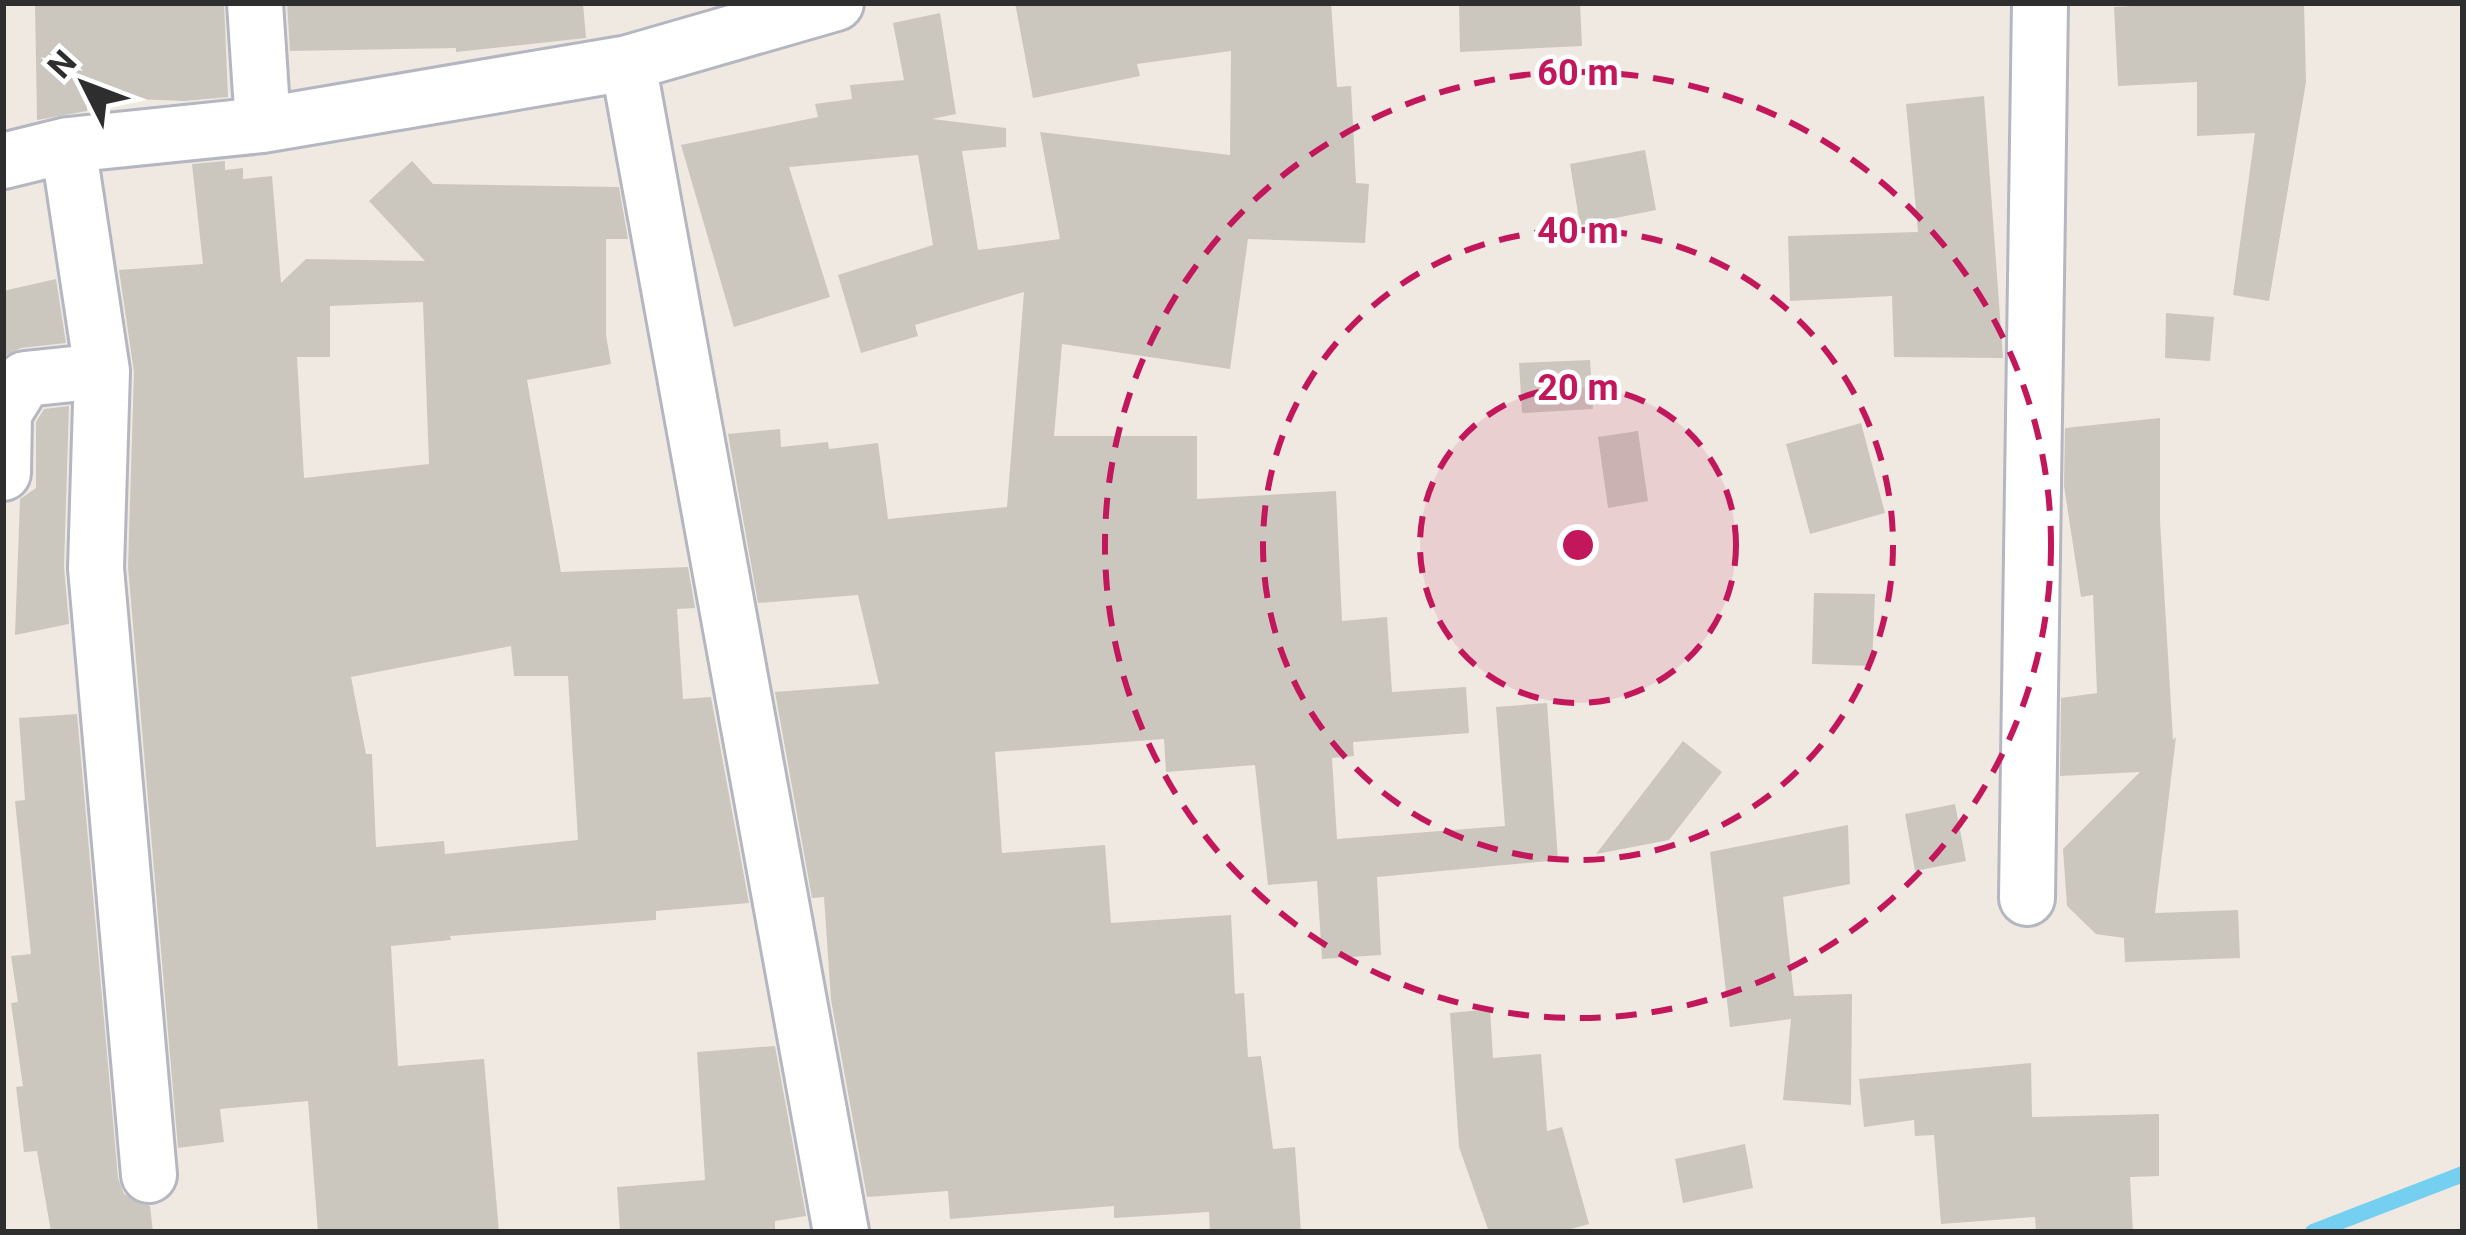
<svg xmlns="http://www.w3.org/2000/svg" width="2466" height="1235" viewBox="0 0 2466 1235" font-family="Roboto,sans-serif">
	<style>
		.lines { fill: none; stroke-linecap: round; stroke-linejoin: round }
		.stream { stroke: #75cff0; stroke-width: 16 }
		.building { fill: #cbc7bf; fill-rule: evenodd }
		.minor-casing { stroke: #b4b7c1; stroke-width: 60 }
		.minor { stroke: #fff; stroke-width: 54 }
		.ring { fill: none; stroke: #c2185b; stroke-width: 6; stroke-dasharray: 21 15 }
		.centre { fill: #c2185b; stroke: #fff; stroke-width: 6 }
		.ring-label { font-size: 36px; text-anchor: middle; font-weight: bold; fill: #c2185b; stroke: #fff; stroke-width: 9; stroke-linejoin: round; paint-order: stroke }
	</style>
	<rect width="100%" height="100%" fill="#efe9e1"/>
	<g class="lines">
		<path class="stream" d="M 2313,1232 L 2463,1174"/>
	</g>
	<path class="building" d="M 35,3 L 224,3 L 228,97 L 185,101 L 87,97 L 87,111 L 37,120 Z
		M 287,3 L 583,3 L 586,38 L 456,52 L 456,48 L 290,51 Z
		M 1015,3 L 1331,3 L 1337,87 L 1351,86 L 1356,183 L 1369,184 L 1365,243 L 1248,239 L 1230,369 L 1062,344 L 1054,436 L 1197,436 L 1197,499 L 1336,491 L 1342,621 L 1387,617 L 1392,692 L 1466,687 L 1469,733 L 1353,742 L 1354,756 L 1332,758 L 1337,839 L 1505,826 L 1496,707 L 1547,703 L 1558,860 L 1377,877 L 1381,955 L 1322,959 L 1317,881 L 1268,885 L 1255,765 L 1166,772 L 1164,739 L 995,752 L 1002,853 L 1105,845 L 1111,923 L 1231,915 L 1235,994 L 1244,993 L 1248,1057 L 1261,1056 L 1273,1149 L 1295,1147 L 1301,1232 L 1210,1232 L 1209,1212 L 1114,1218 L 1114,1206 L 950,1219 L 948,1191 L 867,1197 L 831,1000 L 824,897 L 812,898 L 775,692 L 879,684 L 858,595 L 758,603 L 728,434 L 780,429 L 781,447 L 828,442 L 829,449 L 878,443 L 888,519 L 1007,507 L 1024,292 L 915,325 L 918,336 L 861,353 L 838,275 L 933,245 L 918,155 L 789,167 L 830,297 L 734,327 L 681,145 L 818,117 L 815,104 L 852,99 L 850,85 L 904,80 L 893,23 L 940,13 L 956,114 L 932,119 L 1006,128 L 1006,147 L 962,151 L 978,250 L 1060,239 L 1040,132 L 1230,155 L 1231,51 L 1137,64 L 1140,76 L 1033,98 Z
		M 1459,3 L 1580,3 L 1582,46 L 1460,52 Z
		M 2179,3 L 2304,3 L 2306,82 L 2269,301 L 2233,295 L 2255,133 L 2197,136 L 2197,82 L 2118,86 L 2114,7 Z
		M 1984,96 L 2003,358 L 1894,357 L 1892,296 L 1790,301 L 1788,236 L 1918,232 L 1906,104 Z
		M 1645,150 L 1656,210 L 1580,225 L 1570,164 Z
		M 225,161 L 225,170 L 243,168 L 243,179 L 272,176 L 281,283 L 306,259 L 425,261 L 369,201 L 412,161 L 433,184 L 619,187 L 628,239 L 606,239 L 606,335 L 611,364 L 527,380 L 561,572 L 688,567 L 695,608 L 677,609 L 683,699 L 711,697 L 749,903 L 656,911 L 656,920 L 450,936 L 451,940 L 391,946 L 398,1066 L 484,1059 L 499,1232 L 318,1232 L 308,1101 L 220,1109 L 224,1142 L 178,1148 L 128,567 L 134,372 L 119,270 L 203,264 L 192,164 ZM 423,302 L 429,464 L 304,478 L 297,357 L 330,357 L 330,306 ZM 511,646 L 514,676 L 568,676 L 578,840 L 445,854 L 444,841 L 376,847 L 372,754 L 366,754 L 351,677 Z
		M 56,279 L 66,343 L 21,348 L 3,357 L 3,291 Z
		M 2166,313 L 2214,317 L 2210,361 L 2165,358 Z
		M 1590,360 L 1593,409 L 1522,413 L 1519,363 Z
		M 69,406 L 64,567 L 69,624 L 15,635 L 20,499 L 36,488 L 36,422 L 44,409 Z
		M 2160,418 L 2160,521 L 2173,740 L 2176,737 L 2155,913 L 2238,910 L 2240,958 L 2125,962 L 2124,938 L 2096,934 L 2067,906 L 2063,849 L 2140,772 L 2060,776 L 2061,698 L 2097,693 L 2093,595 L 2081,597 L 2064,486 L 2065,428 Z
		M 1861,423 L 1885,513 L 1810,534 L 1786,444 Z
		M 1638,431 L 1648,501 L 1608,508 L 1598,437 Z
		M 1814,593 L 1875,594 L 1872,666 L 1812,664 Z
		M 77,714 L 118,1178 L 124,1194 L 150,1206 L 153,1232 L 51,1232 L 37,1151 L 24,1152 L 16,1087 L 23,1086 L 11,1003 L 18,1002 L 11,956 L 31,954 L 15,801 L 25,800 L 19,718 Z
		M 1683,741 L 1722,772 L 1669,840 L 1596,854 Z
		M 1955,804 L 1966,861 L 1915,871 L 1905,814 Z
		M 1848,825 L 1850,884 L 1783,897 L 1794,996 L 1852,994 L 1851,1105 L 1783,1100 L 1791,1019 L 1730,1027 L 1710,852 Z
		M 1490,1009 L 1493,1058 L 1541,1054 L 1547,1131 L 1562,1127 L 1589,1224 L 1560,1232 L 1489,1232 L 1459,1147 L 1450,1013 Z
		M 775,1046 L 806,1216 L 775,1221 L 775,1232 L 620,1232 L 617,1187 L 705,1180 L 697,1052 Z
		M 2031,1063 L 2032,1117 L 2159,1114 L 2159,1176 L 2130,1177 L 2133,1232 L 2036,1232 L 2035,1217 L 1941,1224 L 1934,1135 L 1915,1136 L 1914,1120 L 1864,1127 L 1859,1079 Z
		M 1745,1144 L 1753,1188 L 1683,1203 L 1675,1159 Z"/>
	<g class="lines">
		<g class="minor-casing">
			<path id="minor" d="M 255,3 L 263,125
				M 628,63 L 841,1232
				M 3,161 L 68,145 L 263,125 L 628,63 L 836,3
				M 102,371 L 96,568 L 149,1175
				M 3,473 L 4,413 L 25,379 L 102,371 L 68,145
				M 2027,898 L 2040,3"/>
		</g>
		<use href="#minor" class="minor"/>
	</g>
	<circle cx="1578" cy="545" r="158" fill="#c2185b" fill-opacity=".12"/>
	<g class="ring">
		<circle cx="1578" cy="545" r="158"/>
		<circle cx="1578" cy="545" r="315"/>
		<circle cx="1578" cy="545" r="473"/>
	</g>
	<circle cx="1578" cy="545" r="18" class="centre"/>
	<g class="ring-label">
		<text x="1578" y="85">60 m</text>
		<text x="1578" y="243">40 m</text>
		<text x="1578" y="400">20 m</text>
	</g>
	<rect width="2466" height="1235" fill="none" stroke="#2e2e2e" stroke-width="12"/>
	<g transform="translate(84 84) rotate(312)" stroke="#ffffff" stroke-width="9" paint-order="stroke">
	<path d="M0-9L21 45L0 30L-21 45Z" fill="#2e2e2e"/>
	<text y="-18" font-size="33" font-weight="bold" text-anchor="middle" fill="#2e2e2e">N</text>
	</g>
</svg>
